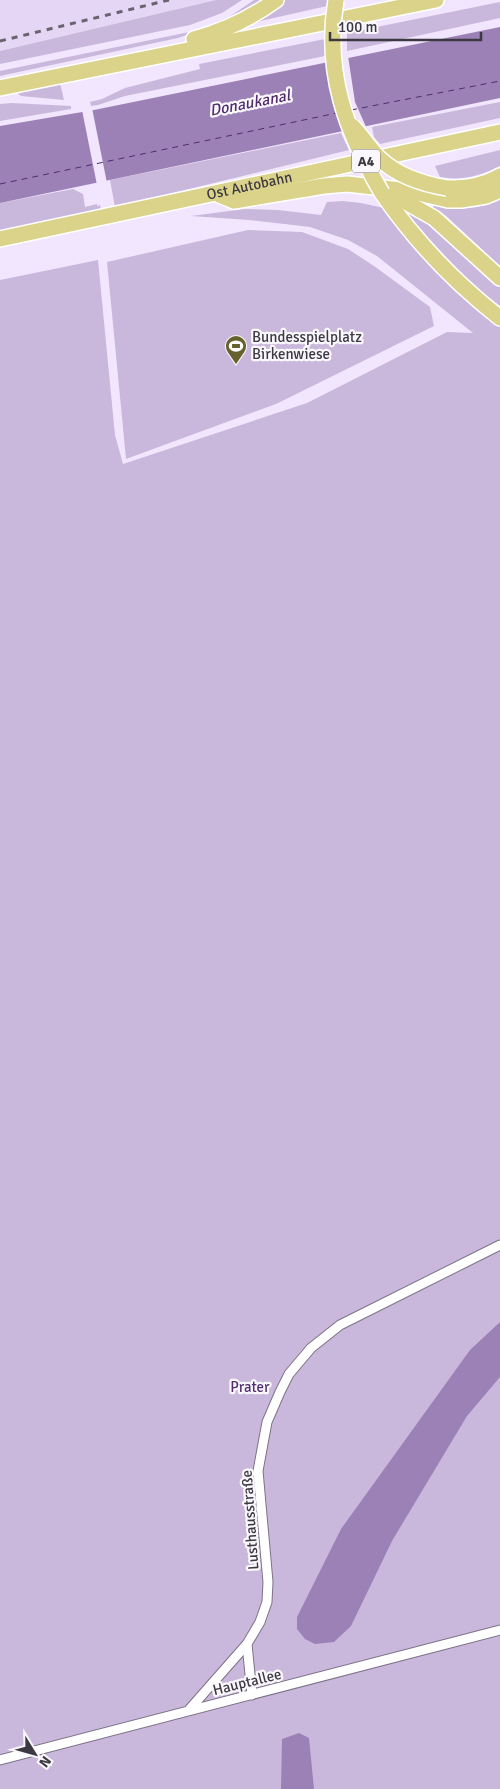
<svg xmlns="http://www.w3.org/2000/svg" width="500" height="1789" viewBox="0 0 500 1789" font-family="Signika,sans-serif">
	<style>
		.built { fill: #e4d6f4 }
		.green { fill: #c9b8db }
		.water { fill: #9c81b6 }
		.pier { fill: #f2e6fe }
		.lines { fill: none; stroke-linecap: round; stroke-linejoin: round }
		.ferry { stroke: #512d6e; stroke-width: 1; stroke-dasharray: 6 5; stroke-linecap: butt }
		.minor-casing { stroke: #7d7388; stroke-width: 11 }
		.motorway-casing { stroke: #fff; stroke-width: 18 }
		.minor { stroke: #fff; stroke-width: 9 }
		.motorway { stroke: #dad389; stroke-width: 15 }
		.rail { stroke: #69636f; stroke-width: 3; stroke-dasharray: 6 6; stroke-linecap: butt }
		.motorway-bridge-casing { stroke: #fff; stroke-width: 18; stroke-linecap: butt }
		.motorway-bridge { stroke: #dad389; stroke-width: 15 }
		.labels { text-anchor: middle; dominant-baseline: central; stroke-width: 4.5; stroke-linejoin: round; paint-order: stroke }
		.shield { fill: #faf8fd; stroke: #76727a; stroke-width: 1 }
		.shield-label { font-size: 14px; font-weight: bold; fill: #3d3942 }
		.street-label { font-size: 15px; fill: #3d3942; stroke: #faf8fd }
		.poi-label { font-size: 15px; fill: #3d3942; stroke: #faf8fd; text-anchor: start }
		.park-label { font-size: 15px; fill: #532f71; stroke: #faf8fd }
		.water-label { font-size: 16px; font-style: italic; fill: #512d6e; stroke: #faf8fd }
	</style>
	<rect width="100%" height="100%" fill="#f2e6fe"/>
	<path class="built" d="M 0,0 L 216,0 L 0,51 Z"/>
	<path class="green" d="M 216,0 L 242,0 L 222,13 L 190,25 L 0,64 L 0,51 Z
		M 254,0 L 262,0 L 229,20 L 178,38 L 0,76 L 0,71 L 199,30 L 229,17 Z
		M 284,0 L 329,0 L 327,6 L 256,22 L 256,21 Z
		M 500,2 L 500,18 L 347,51 L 347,33 Z
		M 325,39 L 330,55 L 125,96 L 98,105 L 91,106 L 90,102 L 102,99 L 125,88 L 200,69 L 199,64 Z
		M 60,83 L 64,100 L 21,96 L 16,92 Z
		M 500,102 L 500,118 L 380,144 L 374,137 L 372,127 Z
		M 12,103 L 71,106 L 71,109 L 0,121 L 0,104 Z
		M 341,133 L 349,150 L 115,207 L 110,180 Z
		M 500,150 L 500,166 C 480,176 462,181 440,177 L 435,166 Z
		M 73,189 L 83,194 L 85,207 L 97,204 L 97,206 L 100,205 L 101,210 L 0,232 L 0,203 Z
		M 500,200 L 500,266 L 445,215 L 433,208 L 434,205 C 457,210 478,210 500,200 Z
		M 343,201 L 361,203 L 384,208 L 413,246 L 446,281 L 500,326 L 500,1789 L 0,1789 L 0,280 L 98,260 L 115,435 L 123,464 L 307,403 L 447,332 L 473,333 L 377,256 L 348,240 L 310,227 L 249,220 L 191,216 L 245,209 L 278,210 L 321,215 L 327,202 Z
		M 398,202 L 411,208 L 500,284 L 500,306 C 460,276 430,240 398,202 Z
		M 248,230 L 302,232 L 348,249 L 374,266 L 430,307 L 434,326 L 276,404 L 126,459 L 107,262 Z"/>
	<path class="water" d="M 500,27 L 500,98 L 0,203 L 0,126 L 94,110 Z
		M 500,1322 L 500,1377 L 467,1416 L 392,1541 L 351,1626 L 334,1642 L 315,1644 L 305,1639 L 297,1629 L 297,1617 L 341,1529 L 470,1350 Z
		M 299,1733 L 309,1738 L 314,1789 L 281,1789 L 282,1739 Z"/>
	<path class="pier" d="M 348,56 L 355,102 L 367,129 L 346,133 L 329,60 Z
		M 92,108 L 107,183 L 97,185 L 82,110 Z"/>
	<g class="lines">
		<path class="ferry" d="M 351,110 L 500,81
			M 0,184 L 337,113"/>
		<g class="minor-casing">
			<path id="minor" d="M 247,1644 L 252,1695
				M 188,1711 L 247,1644 L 260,1622 L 267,1602 L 268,1582 L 258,1471 L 267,1422 L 280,1392 L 289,1374 L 311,1348 L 340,1325 L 500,1245
				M 0,1760 L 500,1630"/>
		</g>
		<g class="motorway-casing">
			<g id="motorway">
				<path d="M 194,39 C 224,31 251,18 276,0"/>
				<path d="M 0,88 L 436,0"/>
				<path d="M 447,188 C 466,188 483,186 500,176"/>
				<path d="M 388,192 L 434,218 L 500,278"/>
				<path d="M 382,193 C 415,241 454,282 500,318"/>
				<path d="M 217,194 L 234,201 L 324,186 L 347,184 L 410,191 L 448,200 L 461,200 L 486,196 L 500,190"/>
				<path id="s1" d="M 0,239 L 500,132"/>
			</g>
		</g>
		<use href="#minor" class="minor"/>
		<use href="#motorway" class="motorway"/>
		<path class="rail" d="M 0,41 L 169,0"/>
		<g class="motorway-bridge-casing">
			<path id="motorway-bridge" d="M 336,0 C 324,72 346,132 382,193
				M 352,126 C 362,136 370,149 380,159 C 398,176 423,184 447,188"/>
		</g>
		<use href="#motorway-bridge" class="motorway-bridge"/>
	</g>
	<defs>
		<g id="stadium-pin" transform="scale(1.125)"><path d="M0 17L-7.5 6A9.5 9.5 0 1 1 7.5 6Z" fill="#66612d" stroke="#faf8fd"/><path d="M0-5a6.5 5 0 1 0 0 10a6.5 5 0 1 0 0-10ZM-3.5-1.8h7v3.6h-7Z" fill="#fff"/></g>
	</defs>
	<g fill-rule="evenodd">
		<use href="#stadium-pin" x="236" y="346"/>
	</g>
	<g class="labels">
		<rect class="shield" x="352" y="149.5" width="28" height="23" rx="4"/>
		<g class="shield-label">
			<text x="366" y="161">A4</text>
		</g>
		<g class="street-label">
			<text stroke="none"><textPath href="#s1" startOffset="255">Ost Autobahn</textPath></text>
			<text transform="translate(250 1520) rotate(-94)">Lusthausstraße</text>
			<text transform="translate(247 1682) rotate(-14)">Hauptallee</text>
		</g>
		<g class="poi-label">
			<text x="252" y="337">Bundesspielplatz<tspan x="252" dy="17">Birkenwiese</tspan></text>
		</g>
		<g class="park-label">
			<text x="250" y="1387">Prater</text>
		</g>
		<g class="water-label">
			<text transform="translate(250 103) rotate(-11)">Donaukanal</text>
		</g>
	</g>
	<g transform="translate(35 1754) rotate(127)" stroke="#faf8fd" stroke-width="4" paint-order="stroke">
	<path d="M0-4L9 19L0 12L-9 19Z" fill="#3d3942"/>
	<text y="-8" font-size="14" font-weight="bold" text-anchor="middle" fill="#3d3942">N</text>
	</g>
	<path d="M330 32v8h151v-8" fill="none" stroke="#3d3942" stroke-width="2.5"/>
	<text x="338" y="32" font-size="15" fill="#3d3942" stroke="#faf8fd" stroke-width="4" paint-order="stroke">100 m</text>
</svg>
